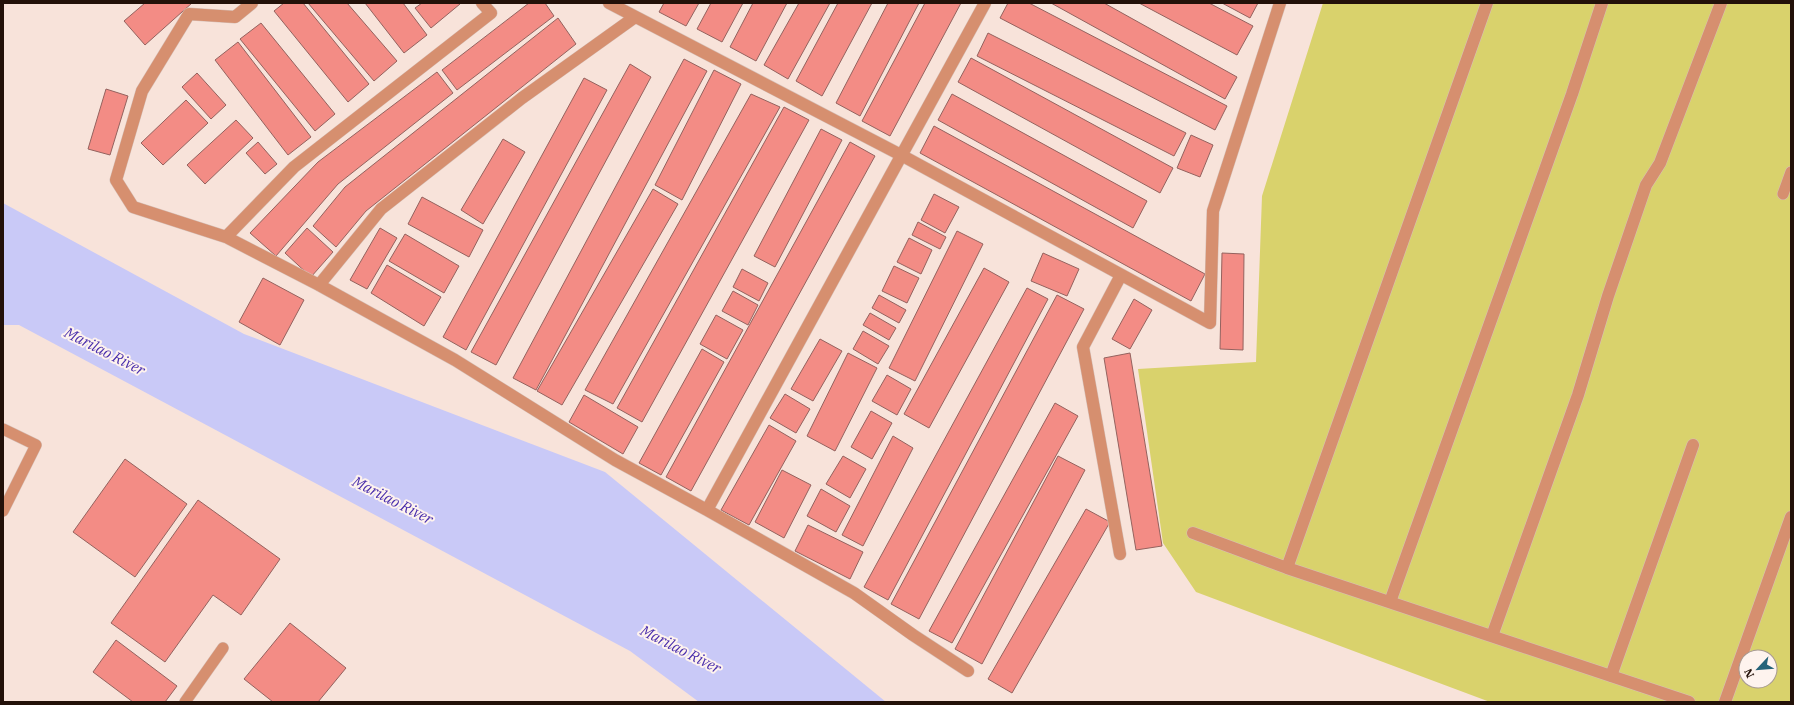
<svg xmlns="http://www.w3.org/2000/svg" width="1794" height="705" viewBox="0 0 1794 705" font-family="'IBM Plex Serif',serif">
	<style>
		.green { fill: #d9d26c; fill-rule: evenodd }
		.water { fill: #c9c9f7 }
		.building { fill: #f38c85; stroke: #94625e }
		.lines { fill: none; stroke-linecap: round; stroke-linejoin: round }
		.service-casing { stroke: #d6c1b9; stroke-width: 12 }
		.minor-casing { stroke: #d6c1b9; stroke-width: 13 }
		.service { stroke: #d68f6f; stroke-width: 11 }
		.minor { stroke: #d68f6f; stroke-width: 12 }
		.labels { text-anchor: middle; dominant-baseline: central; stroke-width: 4; stroke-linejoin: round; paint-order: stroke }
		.water-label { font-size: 15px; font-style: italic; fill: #492eac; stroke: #fef3ee }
	</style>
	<rect width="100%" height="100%" fill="#f8e3da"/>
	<path class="green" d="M 1323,3 L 1791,3 L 1791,702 L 1490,702 L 1196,592 L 1163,543 L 1138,369 L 1256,362 L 1262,196 ZM 1746,657 L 1770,657 L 1770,681 L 1746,681 Z"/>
	<path class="water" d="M 3,203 L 244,334 L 605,472 L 886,702 L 699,702 L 630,651 L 19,325 L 3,325 Z"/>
	<path class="building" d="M 145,3 L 192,3 L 145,45 L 124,21 Z
		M 284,3 L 303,3 L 369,84 L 348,102 L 274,11 Z
		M 308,3 L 347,3 L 397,61 L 374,81 Z
		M 365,3 L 403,3 L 427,35 L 404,53 Z
		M 422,3 L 459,3 L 460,4 L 431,28 L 415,8 Z
		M 529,3 L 545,3 L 554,16 L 457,90 L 442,70 Z
		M 664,3 L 699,3 L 686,26 L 659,12 Z
		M 711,3 L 743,3 L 722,42 L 697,29 Z
		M 753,3 L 787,3 L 756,61 L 730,47 Z
		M 799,3 L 830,3 L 788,79 L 764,65 Z
		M 838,3 L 872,3 L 822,96 L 796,81 Z
		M 888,3 L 919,3 L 860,116 L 836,103 Z
		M 925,3 L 961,3 L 890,136 L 862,121 Z
		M 1008,3 L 1029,3 L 1227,106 L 1215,130 L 1000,18 Z
		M 1051,3 L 1104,3 L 1237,77 L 1225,99 Z
		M 1139,3 L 1209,3 L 1253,26 L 1237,55 Z
		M 1222,3 L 1258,3 L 1250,18 Z
		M 558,18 L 576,44 L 366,211 L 336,247 L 313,226 L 345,187 Z
		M 261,23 L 335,114 L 315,131 L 240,39 Z
		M 988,33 L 1186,133 L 1174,156 L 977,56 Z
		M 238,42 L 311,137 L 288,155 L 215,60 Z
		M 971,58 L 1173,168 L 1160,193 L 958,82 Z
		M 684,59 L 707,71 L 536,390 L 513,378 Z
		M 630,64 L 651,77 L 496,365 L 471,352 Z
		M 714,70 L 741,84 L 682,200 L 655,185 Z
		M 437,72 L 453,93 L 338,184 L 276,256 L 250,233 L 318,162 Z
		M 197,73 L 226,105 L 211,119 L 182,87 Z
		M 584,78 L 607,90 L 466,350 L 443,337 Z
		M 106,89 L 128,96 L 110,155 L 88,149 Z
		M 751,94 L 780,107 L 613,404 L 585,390 Z
		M 952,94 L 1147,201 L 1133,228 L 938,120 Z
		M 186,100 L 208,123 L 163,165 L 141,143 Z
		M 784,107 L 809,120 L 642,422 L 617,408 Z
		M 236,120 L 253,138 L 205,184 L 187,165 Z
		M 934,126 L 1205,274 L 1191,301 L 920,153 Z
		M 821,129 L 842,140 L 775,267 L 754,256 Z
		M 1191,135 L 1213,145 L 1200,177 L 1177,168 Z
		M 503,139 L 525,152 L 483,224 L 461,210 Z
		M 258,142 L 277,164 L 265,174 L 246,153 Z
		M 850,142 L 875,156 L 691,491 L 666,477 Z
		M 653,189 L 678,204 L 562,405 L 537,391 Z
		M 934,194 L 959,207 L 945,233 L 921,220 Z
		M 422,197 L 483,230 L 469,257 L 408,224 Z
		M 918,222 L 946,237 L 940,249 L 912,235 Z
		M 307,228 L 333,252 L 311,277 L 285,253 Z
		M 380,228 L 397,238 L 367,289 L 350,280 Z
		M 957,231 L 983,244 L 915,381 L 889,368 Z
		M 405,234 L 459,266 L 444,293 L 389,261 Z
		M 909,238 L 932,250 L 921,274 L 897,262 Z
		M 1043,253 L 1079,269 L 1067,296 L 1031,281 Z
		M 1222,253 L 1244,254 L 1243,350 L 1220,349 Z
		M 387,265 L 441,297 L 424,326 L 371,293 Z
		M 894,266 L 919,278 L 907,303 L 882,291 Z
		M 984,268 L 1009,282 L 929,428 L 904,414 Z
		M 742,269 L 768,283 L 759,301 L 733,287 Z
		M 263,278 L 304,300 L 280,345 L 239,322 Z
		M 1027,288 L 1048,299 L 888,600 L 864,587 Z
		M 733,291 L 758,305 L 748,325 L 722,311 Z
		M 879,295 L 906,310 L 899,323 L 872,308 Z
		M 1057,295 L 1084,309 L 919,619 L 891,604 Z
		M 1134,299 L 1152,310 L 1130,349 L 1112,339 Z
		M 870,313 L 896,328 L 889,340 L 863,325 Z
		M 716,315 L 743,330 L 727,359 L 700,344 Z
		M 863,331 L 889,346 L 878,364 L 853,349 Z
		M 820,339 L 842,351 L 813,401 L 791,389 Z
		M 702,349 L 724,362 L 661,475 L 639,463 Z
		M 848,353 L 877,368 L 835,451 L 807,436 Z
		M 1130,353 L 1162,546 L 1136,550 L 1104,358 Z
		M 887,375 L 911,389 L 897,415 L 872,401 Z
		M 785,394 L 810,409 L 796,433 L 770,418 Z
		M 584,395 L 638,427 L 623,454 L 569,422 Z
		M 1055,403 L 1078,416 L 952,643 L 929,631 Z
		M 871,411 L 892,423 L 872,459 L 851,447 Z
		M 769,425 L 796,441 L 749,525 L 721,510 Z
		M 893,436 L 913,448 L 863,546 L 842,535 Z
		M 843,456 L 866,469 L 850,498 L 826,484 Z
		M 1058,456 L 1085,470 L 982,664 L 955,649 Z
		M 125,459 L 187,504 L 135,577 L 73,532 Z
		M 782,470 L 811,485 L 784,538 L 755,522 Z
		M 821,489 L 850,506 L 836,532 L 807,516 Z
		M 198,500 L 280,559 L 241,615 L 213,595 L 165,662 L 111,623 Z
		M 1086,509 L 1110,522 L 1012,693 L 988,679 Z
		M 808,525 L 863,552 L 850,579 L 795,551 Z
		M 290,623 L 346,668 L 318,702 L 273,702 L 244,679 Z
		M 116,640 L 177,686 L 165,702 L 133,702 L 93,672 Z"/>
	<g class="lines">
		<g class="service-casing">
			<path id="service" d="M 1783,194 L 1791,172
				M 3,429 L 36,445 L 3,511
				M 185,702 L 223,648"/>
		</g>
		<g class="minor-casing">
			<path id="minor" d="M 252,3 L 235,17 L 189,14 L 142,91 L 116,180 L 133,207 L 226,237 L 319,285 L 455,360 L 615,460 L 707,510 L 854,593 L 913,635 L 968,671
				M 609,3 L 901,155 L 1210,323 L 1213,211 L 1280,3
				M 226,237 L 294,167 L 491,13 L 482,3
				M 319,285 L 381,209 L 522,98 L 635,17
				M 707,510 L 985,3
				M 1193,533 L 1287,568 L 1689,702
				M 1120,554 L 1083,347 L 1121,275
				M 1287,568 L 1487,3
				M 1390,602 L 1572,94 L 1602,3
				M 1492,636 L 1578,395 L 1608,296 L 1646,185 L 1660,163 L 1721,3
				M 1611,676 L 1693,445
				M 1725,702 L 1791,517"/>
		</g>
		<use href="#service" class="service"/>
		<use href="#minor" class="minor"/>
	</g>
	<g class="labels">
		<g class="water-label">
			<text transform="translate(105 351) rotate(27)">Marilao River</text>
			<text transform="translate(393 500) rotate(27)">Marilao River</text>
			<text transform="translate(681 649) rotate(27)">Marilao River</text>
		</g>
	</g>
	<rect width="1794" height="705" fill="none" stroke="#231109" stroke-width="8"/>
	<g transform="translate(1758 669) rotate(244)"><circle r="19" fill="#fef3ee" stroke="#a69992"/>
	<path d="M0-3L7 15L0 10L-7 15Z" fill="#256379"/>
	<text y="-6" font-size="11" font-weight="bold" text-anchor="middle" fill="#231109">N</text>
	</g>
</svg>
